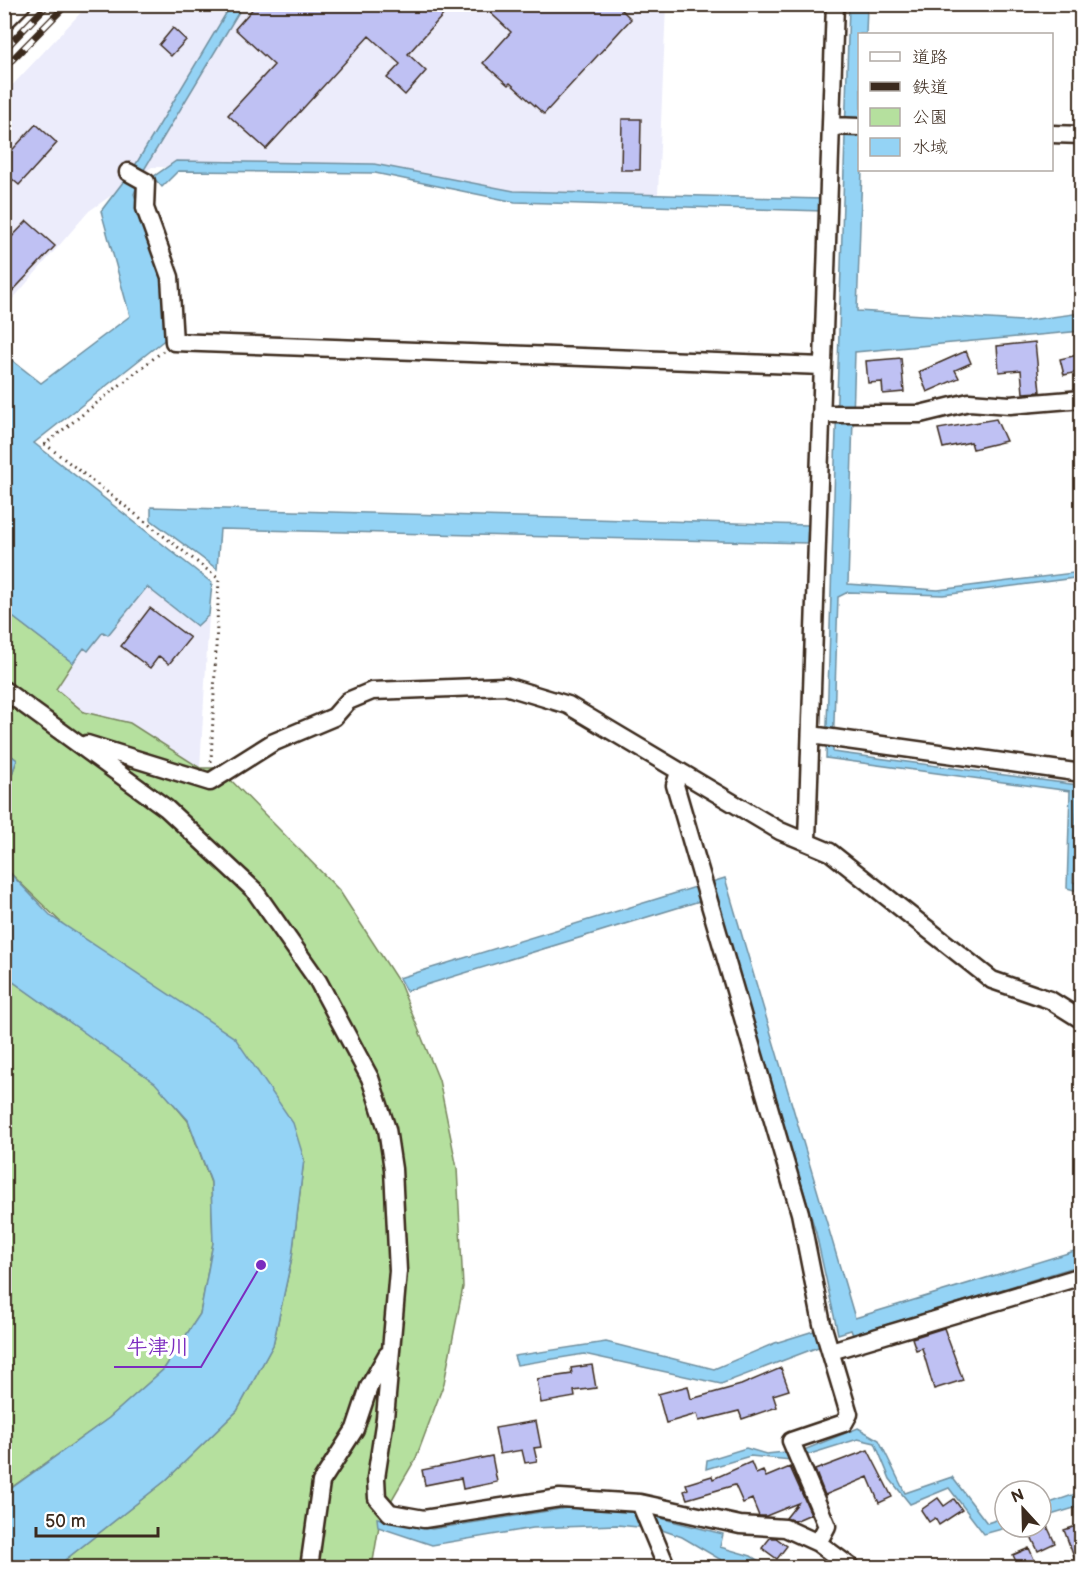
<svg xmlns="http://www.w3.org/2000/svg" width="1086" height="1572" viewBox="0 0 1086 1572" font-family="'Balsamiq Sans','Klee One',sans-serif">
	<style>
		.built { fill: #ececfb }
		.green { fill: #b5e09e; stroke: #78855e; stroke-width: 1.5 }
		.water { fill: #94d3f5; stroke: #708f9f; stroke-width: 1.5 }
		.building { fill: #bfc1f3; stroke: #3b2a1e; stroke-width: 1.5 }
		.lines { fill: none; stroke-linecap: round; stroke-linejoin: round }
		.street-casing { stroke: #3b2a1e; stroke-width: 21 }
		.path { stroke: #3b2a1e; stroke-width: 3; stroke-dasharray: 1.5 4.5; stroke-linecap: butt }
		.street { stroke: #fff; stroke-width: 16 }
		.rail-casing { stroke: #3b2a1e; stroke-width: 7 }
		.rail { stroke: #fff; stroke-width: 4.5; stroke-dasharray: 14; stroke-linecap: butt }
		.leader { fill: none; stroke: #7b2cbf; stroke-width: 2 }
		.callout-dot { fill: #7b2cbf; stroke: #fff; stroke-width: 2 }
		.callout-label { font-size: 21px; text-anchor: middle; font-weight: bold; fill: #7b2cbf; stroke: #fff; stroke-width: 6; stroke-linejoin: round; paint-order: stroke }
	</style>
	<rect width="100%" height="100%" fill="#fff"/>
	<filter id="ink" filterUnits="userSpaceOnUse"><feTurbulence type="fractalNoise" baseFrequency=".0167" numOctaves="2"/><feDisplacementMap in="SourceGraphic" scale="12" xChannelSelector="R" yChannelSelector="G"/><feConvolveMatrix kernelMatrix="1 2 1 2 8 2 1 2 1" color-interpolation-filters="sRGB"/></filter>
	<g filter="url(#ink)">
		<path class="built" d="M 88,5 L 666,5 L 658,194 L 654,200 L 513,194 L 372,169 L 152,167 L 89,211 L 5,308 L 5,93 Z
			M 147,586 L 197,626 L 209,615 L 200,768 L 130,723 L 84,712 L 55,689 L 85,648 L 89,650 L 103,631 L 109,635 Z"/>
		<path class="green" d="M 5,611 L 73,663 L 56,689 L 84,712 L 130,723 L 200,768 L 219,768 L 339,890 L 400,984 L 439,1080 L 457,1168 L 463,1287 L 444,1383 L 416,1458 L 380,1520 L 372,1567 L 56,1567 L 165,1481 L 237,1411 L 273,1345 L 292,1257 L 304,1159 L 5,868 L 5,793 L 17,760 L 8,753 L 5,758 Z
			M 5,976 L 156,1083 L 188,1121 L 211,1183 L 213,1243 L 200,1314 L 164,1369 L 109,1418 L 8,1490 L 5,1488 Z"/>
		<path class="water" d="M 231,5 L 243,5 L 142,173 L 134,194 L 165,278 L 167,338 L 34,443 L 212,583 L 209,615 L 197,626 L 147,587 L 108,635 L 103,632 L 88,651 L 84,648 L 73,663 L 5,611 L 4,354 L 41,383 L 130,316 L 101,211 L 133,169 Z
			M 849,5 L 867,5 L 866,34 L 860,34 L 862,170 L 857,311 L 1022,321 L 1081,313 L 1082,331 L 855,352 L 848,584 L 938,590 L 1081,572 L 1082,577 L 943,595 L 848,592 L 838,597 L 833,752 L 1078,785 L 1073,882 L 1081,885 L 1081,892 L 1067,888 L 1070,791 L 826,758 Z
			M 176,161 L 374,164 L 514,191 L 822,199 L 823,211 L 515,202 L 375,173 L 178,171 L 162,187 L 153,177 Z
			M 151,507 L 808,525 L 807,543 L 220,529 L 217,569 L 151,520 Z
			M 8,753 L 17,760 L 5,793 L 5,758 Z
			M 5,868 L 52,917 L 235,1038 L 293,1123 L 304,1159 L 292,1257 L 273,1345 L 237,1411 L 165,1481 L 56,1567 L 5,1567 L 5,1488 L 9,1490 L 109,1418 L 164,1369 L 200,1314 L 213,1243 L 211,1182 L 188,1120 L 155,1083 L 5,976 Z
			M 725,878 L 855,1318 L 1081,1249 L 1081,1265 L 853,1335 L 851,1330 L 838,1334 L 816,1233 L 716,896 L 406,991 L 399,978 Z
			M 817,1330 L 821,1346 L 721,1384 L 584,1354 L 517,1365 L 514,1356 L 606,1342 L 714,1369 L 775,1343 Z
			M 858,1428 L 879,1440 L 905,1493 L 952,1477 L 987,1523 L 1005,1517 L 1005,1527 L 1009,1527 L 984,1534 L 949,1488 L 910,1504 L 890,1479 L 875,1443 L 858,1439 L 791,1460 L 750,1456 L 706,1469 L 707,1460 L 746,1448 L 766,1454 L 804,1450 Z
			M 1081,1492 L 1081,1506 L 1041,1518 L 1041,1506 Z
			M 567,1508 L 632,1511 L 723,1534 L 720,1547 L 751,1556 L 768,1567 L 733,1567 L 682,1537 L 659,1529 L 617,1525 L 533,1528 L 432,1545 L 378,1527 L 377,1518 L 432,1529 Z"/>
		<path class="building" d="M 257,4 L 453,4 L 408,54 L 426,71 L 405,95 L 387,78 L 400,64 L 369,36 L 266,149 L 228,115 L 274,65 L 235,29 Z
			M 481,4 L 616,4 L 631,19 L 544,114 L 510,83 L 508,85 L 483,63 L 511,32 Z
			M 173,28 L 186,40 L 171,56 L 159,45 Z
			M 622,119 L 641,119 L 640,170 L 621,170 Z
			M 36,124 L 57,143 L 19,185 L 4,172 L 4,159 Z
			M 27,221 L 55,246 L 4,300 L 4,245 Z
			M 1035,342 L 1040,392 L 1023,393 L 1021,370 L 999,372 L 997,346 Z
			M 966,351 L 971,363 L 955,370 L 959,378 L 927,392 L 919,372 Z
			M 1082,354 L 1082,371 L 1064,375 L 1060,359 Z
			M 901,358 L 904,392 L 883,394 L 882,382 L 868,383 L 866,361 Z
			M 996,419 L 1006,441 L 973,449 L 971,442 L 943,448 L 938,429 Z
			M 150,608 L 190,638 L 169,664 L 159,656 L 150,668 L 121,646 Z
			M 944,1328 L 963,1380 L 934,1389 L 922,1348 L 916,1350 L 912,1338 Z
			M 592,1365 L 596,1388 L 574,1391 L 575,1397 L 541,1403 L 537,1379 L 572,1374 L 571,1368 Z
			M 781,1368 L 789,1390 L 773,1395 L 777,1407 L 742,1419 L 739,1411 L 699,1421 L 697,1414 L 666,1423 L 658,1394 L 688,1386 L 691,1399 L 741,1385 Z
			M 536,1421 L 541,1447 L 534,1448 L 537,1461 L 525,1463 L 522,1450 L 500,1454 L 495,1428 Z
			M 868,1450 L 892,1497 L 879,1503 L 868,1477 L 825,1495 L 815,1470 Z
			M 492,1456 L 497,1482 L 463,1489 L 461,1478 L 425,1485 L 422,1470 Z
			M 751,1462 L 756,1474 L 763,1471 L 766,1477 L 790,1467 L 811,1514 L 795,1521 L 786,1518 L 798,1503 L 766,1516 L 759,1516 L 752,1499 L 743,1503 L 735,1485 L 687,1499 L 684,1491 L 688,1489 L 686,1484 L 712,1476 L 713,1479 Z
			M 938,1498 L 944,1506 L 954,1499 L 962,1510 L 939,1525 L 935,1518 L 929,1522 L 921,1510 Z
			M 1082,1524 L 1082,1568 L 1078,1568 L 1064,1530 Z
			M 1047,1526 L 1055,1543 L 1038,1551 L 1030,1534 Z
			M 770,1538 L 776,1538 L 787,1546 L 777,1559 L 762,1548 Z
			M 1029,1548 L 1038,1568 L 1019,1568 L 1013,1555 Z"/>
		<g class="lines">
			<g class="street-casing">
				<path id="street" d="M 4,22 L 22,4
					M 831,126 L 860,127
					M 1052,134 L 1082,135
					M 128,172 L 146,182 L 145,208 L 170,277 L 174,342 L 823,366
					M 821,414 L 920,414 L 969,402 L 1010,405 L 1082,399
					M 4,690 L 166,808 L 254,890 L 318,981 L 370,1078 L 387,1129 L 393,1169 L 398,1271 L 385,1418 L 376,1478 L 377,1498 L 390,1513 L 424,1519 L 560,1498 L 640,1503 L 740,1525 L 785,1528 L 818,1543 L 852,1568
					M 811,735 L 1082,773
					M 87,744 L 210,782 L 272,743 L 334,717 L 348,701 L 372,691 L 505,686 L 568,705 L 780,831 L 830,852 L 992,980 L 1050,1000 L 1082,1020
					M 679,772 L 675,785 L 800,1213 L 822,1324 L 849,1414 L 844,1423 L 791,1441 L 827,1526 L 818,1543
					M 807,840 L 835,4
					M 831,1351 L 1082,1276
					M 640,1503 L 667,1568
					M 309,1568 L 321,1482 L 355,1429 L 369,1387 L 387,1355"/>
			</g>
			<path class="path" d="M 163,351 L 45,444 L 219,579 L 211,762"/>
			<use href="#street" class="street"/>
			<g class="rail-casing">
				<path id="rail" d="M 4,50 L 48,4
					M 4,68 L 67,4"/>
			</g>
			<use href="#rail" class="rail"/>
		</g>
	</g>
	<path class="leader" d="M261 1265L201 1367H114"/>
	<circle class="callout-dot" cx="261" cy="1265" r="6"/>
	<g class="callout-label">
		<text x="158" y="1354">牛津川</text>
	</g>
	<rect width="1086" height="1572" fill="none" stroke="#fff" stroke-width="24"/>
	<rect x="12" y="12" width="1062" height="1548" fill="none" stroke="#3b2a1e" stroke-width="2" filter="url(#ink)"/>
	<rect x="858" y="33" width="195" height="138" fill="#ffffff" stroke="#b1aaa5" stroke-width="1.5"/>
	<rect x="870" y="52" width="30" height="9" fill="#ffffff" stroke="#b1aaa5" stroke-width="1.5"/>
	<text x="912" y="63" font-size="18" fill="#3b2a1e">道路</text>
	<rect x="870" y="82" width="30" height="9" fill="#3b2a1e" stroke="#b1aaa5" stroke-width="1.5"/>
	<text x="912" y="93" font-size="18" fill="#3b2a1e">鉄道</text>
	<rect x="870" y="108" width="30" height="18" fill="#b5e09e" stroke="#b1aaa5" stroke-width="1.5"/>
	<text x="912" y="123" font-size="18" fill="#3b2a1e">公園</text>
	<rect x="870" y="138" width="30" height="18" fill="#94d3f5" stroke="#b1aaa5" stroke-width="1.5"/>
	<text x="912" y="153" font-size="18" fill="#3b2a1e">水域</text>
	<g transform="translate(1023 1509) rotate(338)"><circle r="28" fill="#ffffff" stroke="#b1aaa5" stroke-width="1.5"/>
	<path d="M0-4.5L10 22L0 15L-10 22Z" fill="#3b2a1e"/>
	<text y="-9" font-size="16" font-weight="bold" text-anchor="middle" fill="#3b2a1e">N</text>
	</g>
	<path d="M36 1527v9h122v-9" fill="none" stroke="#3b2a1e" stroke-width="3"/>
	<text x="45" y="1527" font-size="18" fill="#3b2a1e" stroke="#ffffff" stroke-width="4.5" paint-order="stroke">50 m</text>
</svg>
